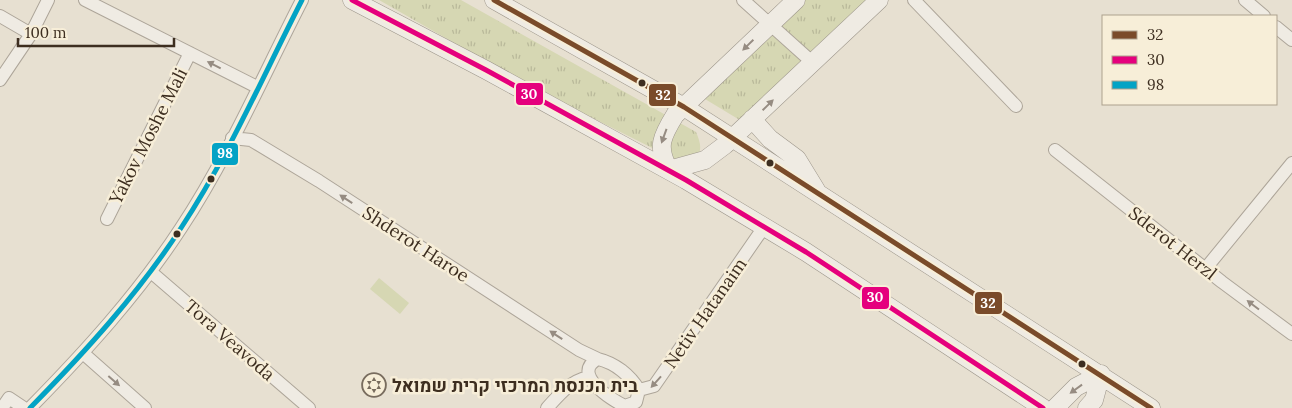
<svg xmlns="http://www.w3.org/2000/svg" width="1292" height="408" viewBox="0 0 1292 408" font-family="Lora,Heebo,serif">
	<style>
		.grass { fill: #d6d7b3 }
		.park { fill: url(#park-tufts) }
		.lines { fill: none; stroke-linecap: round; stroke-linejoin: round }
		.street-casing { stroke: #ada599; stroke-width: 14 }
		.secondary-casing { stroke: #9c958a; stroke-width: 19 }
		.street { stroke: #efebe3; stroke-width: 12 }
		.secondary { stroke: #efebe3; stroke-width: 18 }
		.bus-1-casing { stroke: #f7eed8; stroke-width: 9 }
		.bus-2-casing { stroke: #f7eed8; stroke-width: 9 }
		.bus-3-casing { stroke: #f7eed8; stroke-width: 9 }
		.bus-1 { stroke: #7a4b2a; stroke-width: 5 }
		.bus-2 { stroke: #e5007d; stroke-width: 5 }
		.bus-3 { stroke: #03a3c5; stroke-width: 5 }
		.oneway { fill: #968c82 }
		.bus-dot { fill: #3d2e20; stroke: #f7eed8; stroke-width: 2 }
		.labels { text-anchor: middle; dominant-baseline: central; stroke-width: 5; stroke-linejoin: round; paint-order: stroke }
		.street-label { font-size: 18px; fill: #3d2e20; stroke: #f7eed8 }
		.poi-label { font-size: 18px; font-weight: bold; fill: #3d2e20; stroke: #f7eed8; text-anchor: start }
		.line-badge { stroke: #f7eed8; stroke-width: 2 }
		.badge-label { font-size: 14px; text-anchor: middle; font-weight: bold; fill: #fff }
	</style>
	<defs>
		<pattern id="park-tufts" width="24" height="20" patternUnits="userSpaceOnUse" patternTransform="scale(1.25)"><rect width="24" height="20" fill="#d6d7b3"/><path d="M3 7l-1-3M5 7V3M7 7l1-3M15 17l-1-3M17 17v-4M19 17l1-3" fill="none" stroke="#b9b99a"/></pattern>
	</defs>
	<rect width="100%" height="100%" fill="#e7e0d1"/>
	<path class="grass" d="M 379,278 L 409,303 L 400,314 L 370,289 Z"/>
	<path class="park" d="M 379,0 L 461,0 L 696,132 C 704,150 701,157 684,164 L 535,89 Z
		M 801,0 L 872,0 L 811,56 L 775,25 Z
		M 769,30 L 805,63 L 743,122 L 700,96 Z"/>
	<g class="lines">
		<g class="street-casing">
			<path id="street" d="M 85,0 L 257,87
				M 743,0 L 812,62
				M 914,0 L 1016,106
				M 1245,0 L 1264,16
				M 0,16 L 31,34
				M 1276,27 L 1292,40
				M 0,80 L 31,34 L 48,0
				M 232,138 L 251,140 L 319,181 L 579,350 L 598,359
				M 1055,150 L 1222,282 L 1292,334
				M 107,219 L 190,53
				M 1206,268 L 1292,163
				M 151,272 L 309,408
				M 84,354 L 145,408
				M 598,359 C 615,363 630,375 639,390 L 636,402 L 625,406 C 611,400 570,373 598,359 Z
				M 639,390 L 654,386 L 764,227
				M 2,408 L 9,398 L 24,408
				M 30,408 C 85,352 138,294 181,228 C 228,157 263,76 302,0
				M 547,408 C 560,394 569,382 588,377"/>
		</g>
		<g class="secondary-casing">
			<path id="secondary" d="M 352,0 L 486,70 L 686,180 L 806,252 L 1043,408
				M 494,0 L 684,107 L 1151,408
				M 796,0 L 675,115 C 662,136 656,147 669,170 L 705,160 L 725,145 L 879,0
				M 752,119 L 770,139 L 797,159 L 816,190
				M 1055,408 L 1076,387 L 1101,374
				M 1087,408 L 1094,400 L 1101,374"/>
		</g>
		<use href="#street" class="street"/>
		<use href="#secondary" class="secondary"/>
		<g class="bus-1-casing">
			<path id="bus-1" d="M 494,0 L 684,107 L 1151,408"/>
		</g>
		<g class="bus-2-casing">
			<path id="bus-2" d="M 352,0 L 486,70 L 686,180 L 806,252 L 1043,408"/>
		</g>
		<g class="bus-3-casing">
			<path id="bus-3" d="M 30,408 C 85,352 138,294 181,228 C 228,157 263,76 302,0"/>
		</g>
		<use href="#bus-1" class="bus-1"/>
		<use href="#bus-2" class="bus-2"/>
		<use href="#bus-3" class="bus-3"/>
	</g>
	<defs><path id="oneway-solid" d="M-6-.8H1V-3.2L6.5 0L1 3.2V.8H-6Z" transform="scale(1.25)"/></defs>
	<g class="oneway">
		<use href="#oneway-solid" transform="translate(748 45) rotate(136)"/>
		<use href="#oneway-solid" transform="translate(214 65) rotate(-153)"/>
		<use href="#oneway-solid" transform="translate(768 105) rotate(-44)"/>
		<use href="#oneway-solid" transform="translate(664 136) rotate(110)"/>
		<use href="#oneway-solid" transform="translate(346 199) rotate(-147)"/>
		<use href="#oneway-solid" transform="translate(1253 305) rotate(-143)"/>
		<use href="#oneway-solid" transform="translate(556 335) rotate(-147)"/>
		<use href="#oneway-solid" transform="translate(114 381) rotate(41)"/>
		<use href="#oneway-solid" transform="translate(656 382) rotate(132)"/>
		<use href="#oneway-solid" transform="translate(1076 389) rotate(144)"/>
	</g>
	<defs>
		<g id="synagogue-ring" transform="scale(1.25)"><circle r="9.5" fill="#f7eed8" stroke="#786c5e" stroke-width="1.5"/><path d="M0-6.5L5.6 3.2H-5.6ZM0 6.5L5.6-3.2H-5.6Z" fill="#786c5e"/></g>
	</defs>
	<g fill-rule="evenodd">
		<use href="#synagogue-ring" x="374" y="385"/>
	</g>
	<g class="bus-dot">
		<circle cx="642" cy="83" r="4.5"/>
		<circle cx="770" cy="163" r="4.5"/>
		<circle cx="211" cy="179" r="4.5"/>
		<circle cx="177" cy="234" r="4.5"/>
		<circle cx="1082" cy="364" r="4.5"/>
	</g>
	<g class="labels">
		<g class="street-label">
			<text transform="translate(148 136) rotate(-63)">Yakov Moshe Mali</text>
			<text transform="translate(1173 243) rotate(38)">Sderot Herzl</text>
			<text transform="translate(416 244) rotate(33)">Shderot Haroe</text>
			<text transform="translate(705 313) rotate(-55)">Netiv Hatanaim</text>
			<text transform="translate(230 340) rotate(41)">Tora Veavoda</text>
		</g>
		<g class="poi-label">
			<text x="392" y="385">בית הכנסת המרכזי קרית שמואל</text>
		</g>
	</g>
	<g class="line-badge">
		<rect x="515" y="82" width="29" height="24" rx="5" fill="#e5007d"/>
		<rect x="648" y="83" width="29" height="24" rx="5" fill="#7a4b2a"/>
		<rect x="211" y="142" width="28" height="24" rx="5" fill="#03a3c5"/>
		<rect x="861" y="286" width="29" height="24" rx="5" fill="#e5007d"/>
		<rect x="974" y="291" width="29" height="24" rx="5" fill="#7a4b2a"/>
	</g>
	<g class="badge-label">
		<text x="529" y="99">30</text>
		<text x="663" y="100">32</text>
		<text x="225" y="158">98</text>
		<text x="875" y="302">30</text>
		<text x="988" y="308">32</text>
	</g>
	<rect x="1102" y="15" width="175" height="90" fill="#f7eed8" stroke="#ada18e"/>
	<rect x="1112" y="31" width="25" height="8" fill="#7a4b2a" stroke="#ada18e"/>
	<text x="1147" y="40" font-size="15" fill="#3d2e20">32</text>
	<rect x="1112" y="56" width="25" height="8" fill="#e5007d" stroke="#ada18e"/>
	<text x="1147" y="65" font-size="15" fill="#3d2e20">30</text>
	<rect x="1112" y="81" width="25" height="8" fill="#03a3c5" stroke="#ada18e"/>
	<text x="1147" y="90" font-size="15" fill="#3d2e20">98</text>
	<path d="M18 38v8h156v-8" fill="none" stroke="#3d2e20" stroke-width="2.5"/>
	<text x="25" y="38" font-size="15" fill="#3d2e20" stroke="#f7eed8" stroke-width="4" paint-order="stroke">100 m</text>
</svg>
